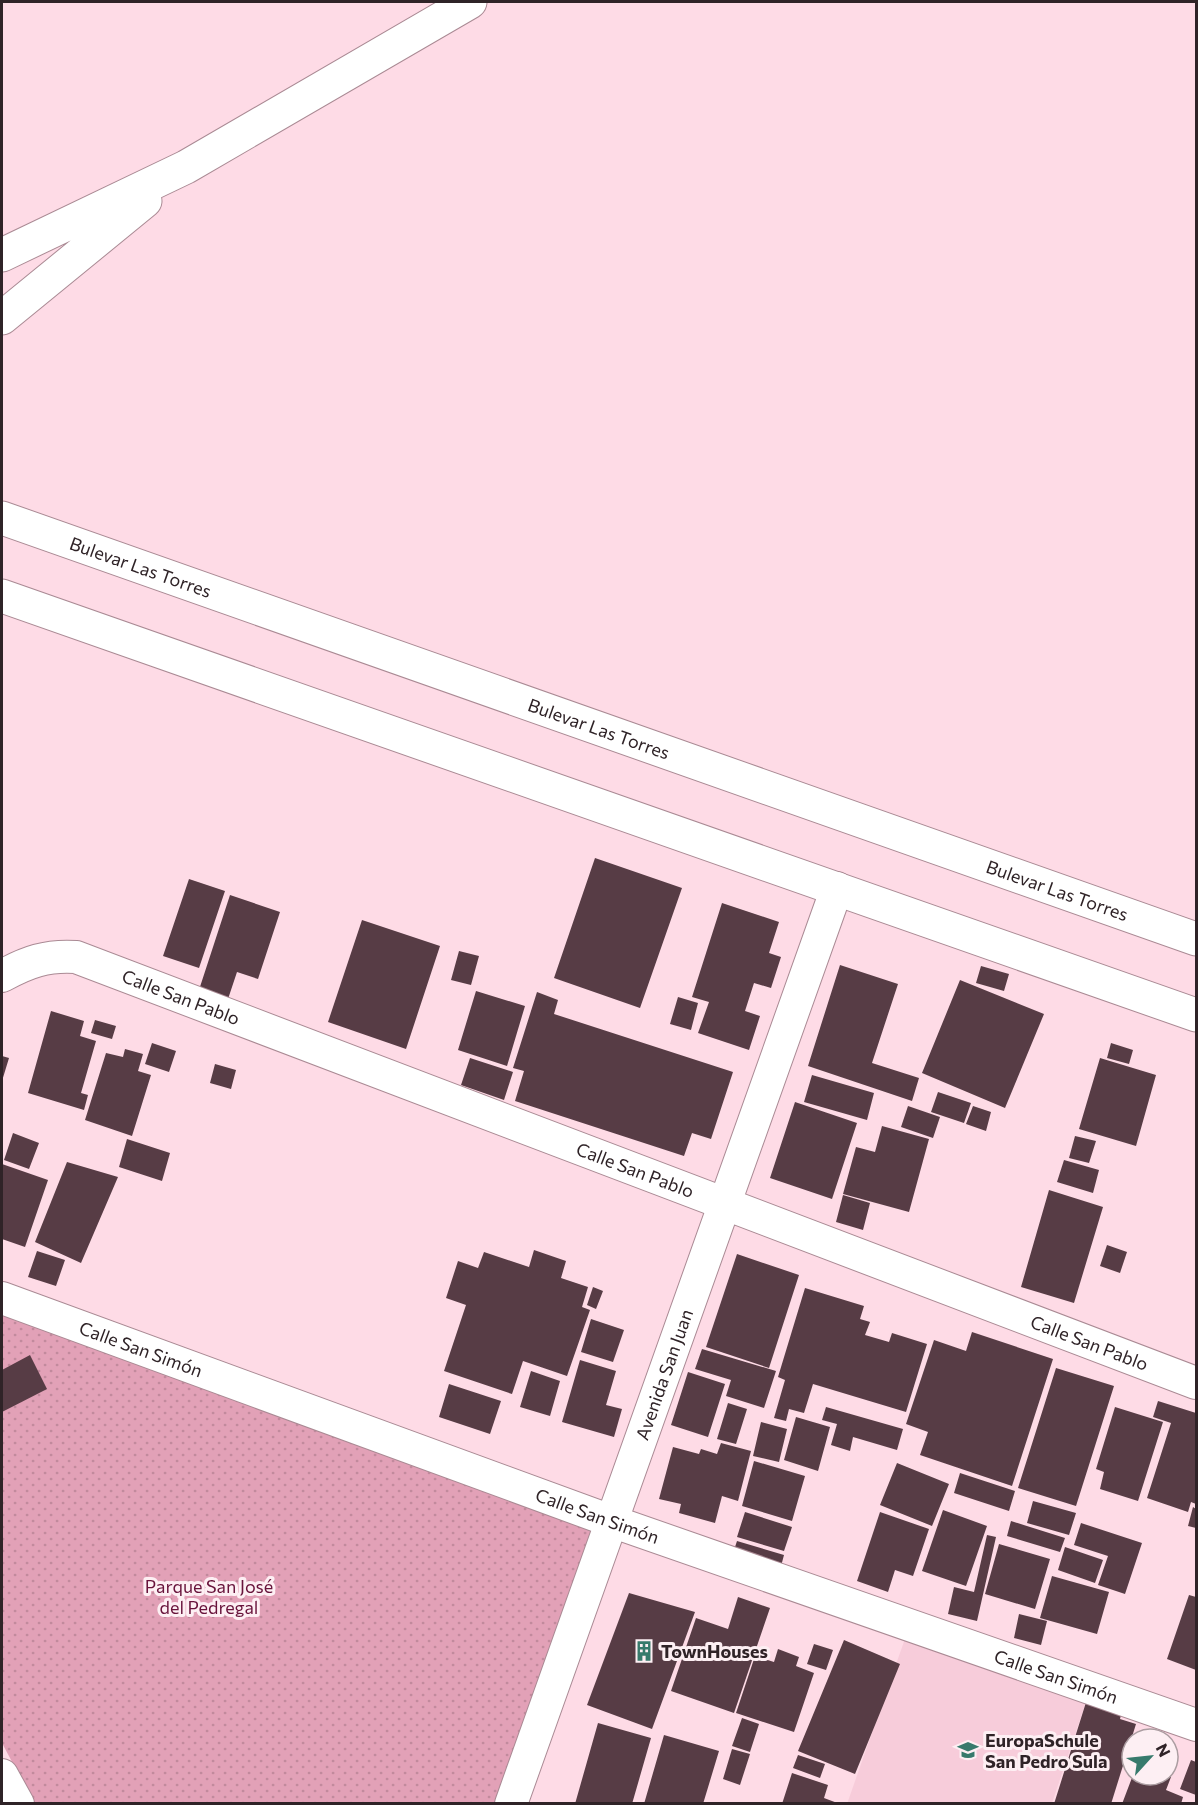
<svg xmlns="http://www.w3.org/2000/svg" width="1198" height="1805" viewBox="0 0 1198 1805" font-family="Commissioner,sans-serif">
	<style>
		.built { fill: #f7ccda }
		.park { fill: url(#park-dots) }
		.building { fill: #573c45 }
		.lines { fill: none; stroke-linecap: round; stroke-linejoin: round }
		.minor-casing { stroke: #aa8a94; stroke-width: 34 }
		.tertiary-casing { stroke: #aa8a94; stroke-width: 35 }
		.secondary-casing { stroke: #aa8a94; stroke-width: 35 }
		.minor { stroke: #fff; stroke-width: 32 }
		.tertiary { stroke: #fff; stroke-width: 33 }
		.secondary { stroke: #fff; stroke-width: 33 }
		.labels { text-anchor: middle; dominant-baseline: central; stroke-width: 6; stroke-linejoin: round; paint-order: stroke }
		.street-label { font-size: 18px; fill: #2f2327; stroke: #fdeff3 }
		.park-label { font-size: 18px; fill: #68133b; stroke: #fdeff3 }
		.poi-label { font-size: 18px; font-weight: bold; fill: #2f2327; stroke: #fdeff3; text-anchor: start }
	</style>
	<defs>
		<pattern id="park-dots" width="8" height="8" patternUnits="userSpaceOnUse" patternTransform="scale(1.5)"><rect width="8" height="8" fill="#e2a1b7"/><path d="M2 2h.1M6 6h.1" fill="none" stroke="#c28a9d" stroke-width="1.8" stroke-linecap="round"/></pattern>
	</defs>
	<rect width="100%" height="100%" fill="#fedbe6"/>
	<path class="built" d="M 907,1633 L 1088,1696 L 1052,1803 L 847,1804 Z"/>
	<path class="park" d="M 2,1299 L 606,1524 L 499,1803 L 34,1803 L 2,1743 Z"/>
	<path class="building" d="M 595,858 L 682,888 L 640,1008 L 554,978 Z
		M 189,879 L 225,891 L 199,968 L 163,956 Z
		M 230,895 L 280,912 L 258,979 L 237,972 L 226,1005 L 197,996 Z
		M 722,903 L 779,922 L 769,953 L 781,957 L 771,988 L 754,983 L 745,1011 L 760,1016 L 749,1050 L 698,1033 L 709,1002 L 692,997 Z
		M 362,920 L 440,946 L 406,1049 L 328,1022 Z
		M 459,951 L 479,956 L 471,985 L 451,980 Z
		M 840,965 L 898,984 L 872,1063 L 919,1078 L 912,1101 L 808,1066 Z
		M 981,966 L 1009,974 L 1004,991 L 976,983 Z
		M 960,980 L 1044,1014 L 1005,1108 L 922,1073 Z
		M 476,991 L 525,1006 L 507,1066 L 458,1050 Z
		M 537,992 L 558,1000 L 554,1014 L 733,1072 L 711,1139 L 692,1133 L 684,1156 L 515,1101 L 524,1071 L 513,1068 Z
		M 678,997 L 698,1003 L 691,1030 L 670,1024 Z
		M 51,1011 L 84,1021 L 80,1036 L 96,1041 L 81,1093 L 88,1095 L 84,1110 L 28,1093 Z
		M 95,1020 L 116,1026 L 112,1039 L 91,1033 Z
		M 152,1043 L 176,1051 L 169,1072 L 145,1064 Z
		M 1111,1043 L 1133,1050 L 1129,1064 L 1107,1058 Z
		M 125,1049 L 143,1054 L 138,1071 L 151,1075 L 132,1136 L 85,1120 L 106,1053 L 123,1057 Z
		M 2,1056 L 9,1058 L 2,1081 Z
		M 470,1058 L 513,1072 L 504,1100 L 461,1085 Z
		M 1100,1058 L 1156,1075 L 1136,1146 L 1079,1129 Z
		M 215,1064 L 236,1070 L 231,1089 L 210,1083 Z
		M 812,1075 L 874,1093 L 867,1120 L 804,1102 Z
		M 938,1092 L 971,1103 L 964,1123 L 931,1112 Z
		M 795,1102 L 857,1123 L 832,1199 L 770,1178 Z
		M 908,1106 L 940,1117 L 933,1138 L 901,1127 Z
		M 973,1106 L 991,1112 L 986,1131 L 966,1124 Z
		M 882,1126 L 929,1139 L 909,1212 L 843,1194 L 856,1147 L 875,1152 Z
		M 13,1133 L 39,1143 L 29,1169 L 4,1160 Z
		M 1075,1136 L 1096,1141 L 1089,1163 L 1069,1158 Z
		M 127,1139 L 170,1153 L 162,1181 L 119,1167 Z
		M 1064,1160 L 1099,1170 L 1093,1193 L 1057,1182 Z
		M 67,1162 L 118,1177 L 81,1263 L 35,1242 Z
		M 2,1164 L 48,1180 L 25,1247 L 2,1239 Z
		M 1049,1190 L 1103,1207 L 1074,1303 L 1021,1287 Z
		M 843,1195 L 870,1203 L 863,1230 L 836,1222 Z
		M 1107,1245 L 1127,1252 L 1120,1273 L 1100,1266 Z
		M 534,1250 L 566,1261 L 561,1278 L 588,1287 L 582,1307 L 590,1310 L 567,1376 L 523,1361 L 512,1394 L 444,1371 L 466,1305 L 446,1298 L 458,1261 L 478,1268 L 484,1252 L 529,1267 Z
		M 37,1251 L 65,1260 L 56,1286 L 28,1277 Z
		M 737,1254 L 799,1275 L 769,1368 L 706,1347 Z
		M 593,1287 L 603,1291 L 596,1309 L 587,1305 Z
		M 805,1288 L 864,1306 L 860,1319 L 870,1322 L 865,1335 L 889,1342 L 892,1333 L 927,1344 L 906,1412 L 813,1384 L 804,1413 L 789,1409 L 786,1421 L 774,1418 L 785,1380 L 778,1377 Z
		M 591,1319 L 624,1330 L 613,1362 L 581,1352 Z
		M 972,1332 L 1053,1359 L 1012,1486 L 920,1455 L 928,1432 L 906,1424 L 934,1340 L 966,1351 Z
		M 702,1349 L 776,1371 L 764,1408 L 726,1396 L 731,1380 L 695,1369 Z
		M 30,1355 L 47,1389 L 2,1412 L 2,1370 Z
		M 580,1360 L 616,1371 L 606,1405 L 622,1409 L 614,1437 L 562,1422 Z
		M 1056,1368 L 1114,1386 L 1076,1506 L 1018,1488 Z
		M 531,1371 L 560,1381 L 550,1416 L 520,1407 Z
		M 688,1372 L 725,1384 L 708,1437 L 671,1425 Z
		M 449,1384 L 501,1401 L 490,1434 L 439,1417 Z
		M 1158,1401 L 1196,1413 L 1196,1504 L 1191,1502 L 1188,1512 L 1147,1498 L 1171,1423 L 1153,1417 Z
		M 728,1403 L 747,1409 L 736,1444 L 717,1439 Z
		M 826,1407 L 903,1429 L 897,1450 L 853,1437 L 850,1451 L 831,1445 L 837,1424 L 822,1420 Z
		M 1115,1407 L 1163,1422 L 1138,1501 L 1100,1489 L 1104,1472 L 1096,1469 Z
		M 796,1417 L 830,1427 L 818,1471 L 784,1460 Z
		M 761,1422 L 787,1429 L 779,1462 L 753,1456 Z
		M 721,1443 L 751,1451 L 738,1501 L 722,1496 L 715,1523 L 679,1513 L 681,1504 L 659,1499 L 673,1447 L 699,1454 L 701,1449 L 717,1454 Z
		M 754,1461 L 805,1476 L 792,1521 L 742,1506 Z
		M 897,1463 L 949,1484 L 932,1526 L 880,1505 Z
		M 960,1473 L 1015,1491 L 1009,1511 L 954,1493 Z
		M 1033,1501 L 1076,1513 L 1069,1535 L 1027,1523 Z
		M 1193,1507 L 1196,1509 L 1196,1528 L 1188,1526 Z
		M 943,1510 L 987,1526 L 966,1586 L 922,1571 Z
		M 745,1512 L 792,1527 L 784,1551 L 737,1537 Z
		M 880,1512 L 929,1529 L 913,1576 L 895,1570 L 888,1592 L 857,1581 Z
		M 1011,1521 L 1065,1538 L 1060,1552 L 1007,1536 Z
		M 1081,1523 L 1142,1543 L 1125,1594 L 1098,1585 L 1108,1556 L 1074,1545 Z
		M 987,1535 L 996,1537 L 977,1621 L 948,1614 L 954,1587 L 974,1592 Z
		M 737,1541 L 784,1555 L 780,1570 L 732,1556 Z
		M 999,1544 L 1050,1559 L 1035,1609 L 985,1594 Z
		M 1065,1547 L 1103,1560 L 1095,1583 L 1058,1570 Z
		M 1052,1576 L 1109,1592 L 1097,1634 L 1040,1618 Z
		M 629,1593 L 695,1612 L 652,1729 L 587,1705 Z
		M 1189,1595 L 1196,1597 L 1196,1670 L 1167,1659 Z
		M 738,1597 L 770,1608 L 734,1713 L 671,1691 L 696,1618 L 728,1629 Z
		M 1019,1614 L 1047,1621 L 1041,1645 L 1014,1638 Z
		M 844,1640 L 900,1664 L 855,1774 L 798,1751 Z
		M 814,1644 L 833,1650 L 826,1670 L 807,1664 Z
		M 778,1649 L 799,1657 L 796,1666 L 814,1673 L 794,1732 L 736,1713 L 755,1656 L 774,1662 Z
		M 1088,1696 L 1123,1707 L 1120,1719 L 1136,1724 L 1111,1804 L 1054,1804 Z
		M 742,1718 L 759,1724 L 750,1752 L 732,1746 Z
		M 598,1723 L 651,1738 L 632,1804 L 575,1804 Z
		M 664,1735 L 719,1751 L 703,1804 L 644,1804 Z
		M 732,1749 L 750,1754 L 740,1785 L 723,1779 Z
		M 798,1755 L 825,1764 L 820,1778 L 793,1768 Z
		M 1191,1760 L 1196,1762 L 1196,1795 L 1180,1789 Z
		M 792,1773 L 828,1785 L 824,1798 L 840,1804 L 782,1804 Z
		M 1133,1775 L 1171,1777 L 1166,1790 L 1183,1797 L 1181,1804 L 1122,1804 Z"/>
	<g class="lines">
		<g class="minor-casing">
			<g id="minor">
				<path id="s1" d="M 2,976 C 27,962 47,955 76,957 L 1196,1383"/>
				<path id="s2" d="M 2,1298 L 611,1521 L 1196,1725"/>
				<path d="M 2,1775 L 18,1804"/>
				<path id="s3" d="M 511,1804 L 837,888"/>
			</g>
		</g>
		<g class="tertiary-casing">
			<g id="tertiary">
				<path id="s4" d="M 2,518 L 1196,939"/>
				<path d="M 2,596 L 1196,1015"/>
			</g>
		</g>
		<g class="secondary-casing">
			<path id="secondary" d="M 2,255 L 186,167 L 470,2
				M 2,318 L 145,201"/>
		</g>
		<use href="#minor" class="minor"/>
		<use href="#tertiary" class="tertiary"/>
		<use href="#secondary" class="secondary"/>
	</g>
	<defs>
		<g id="building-bare" transform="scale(1.62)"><path d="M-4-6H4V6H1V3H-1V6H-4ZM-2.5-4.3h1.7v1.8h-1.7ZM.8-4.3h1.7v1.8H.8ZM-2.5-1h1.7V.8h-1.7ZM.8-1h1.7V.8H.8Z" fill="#377a6c" stroke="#fdeff3" stroke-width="2.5" paint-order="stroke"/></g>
		<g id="school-bare" transform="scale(1.62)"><path d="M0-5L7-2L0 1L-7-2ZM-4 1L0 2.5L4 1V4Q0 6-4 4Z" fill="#377a6c" stroke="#fdeff3" stroke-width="2.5" paint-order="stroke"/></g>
	</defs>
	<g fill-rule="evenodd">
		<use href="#building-bare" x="644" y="1651"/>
		<use href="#school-bare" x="968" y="1750"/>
	</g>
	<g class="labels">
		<g class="street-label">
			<text stroke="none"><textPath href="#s4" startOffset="147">Bulevar Las Torres</textPath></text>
			<text stroke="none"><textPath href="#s4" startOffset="633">Bulevar Las Torres</textPath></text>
			<text stroke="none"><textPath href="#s4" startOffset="1119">Bulevar Las Torres</textPath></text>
			<text stroke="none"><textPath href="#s1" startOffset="190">Calle San Pablo</textPath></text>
			<text stroke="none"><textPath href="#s1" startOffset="676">Calle San Pablo</textPath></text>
			<text stroke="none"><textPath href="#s1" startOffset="1162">Calle San Pablo</textPath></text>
			<text stroke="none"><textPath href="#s2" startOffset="148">Calle San Simón</textPath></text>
			<text stroke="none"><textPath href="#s3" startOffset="456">Avenida San Juan</textPath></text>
			<text stroke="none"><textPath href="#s2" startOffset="634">Calle San Simón</textPath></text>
			<text stroke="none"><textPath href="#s2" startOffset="1120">Calle San Simón</textPath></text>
		</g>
		<g class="park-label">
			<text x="209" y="1586">Parque San José<tspan x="209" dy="21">del Pedregal</tspan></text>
		</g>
		<g class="poi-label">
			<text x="661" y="1651">TownHouses</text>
			<text x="985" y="1740">EuropaSchule<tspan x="985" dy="21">San Pedro Sula</tspan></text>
		</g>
	</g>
	<rect width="1198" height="1805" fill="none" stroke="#2f2327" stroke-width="6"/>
	<g transform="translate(1150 1757) rotate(63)"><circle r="28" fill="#fdeff3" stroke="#ab9da1" stroke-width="1.5"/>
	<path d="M0-4.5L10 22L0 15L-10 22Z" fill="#377a6c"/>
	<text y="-9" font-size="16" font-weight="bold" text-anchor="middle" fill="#2f2327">N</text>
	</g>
</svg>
